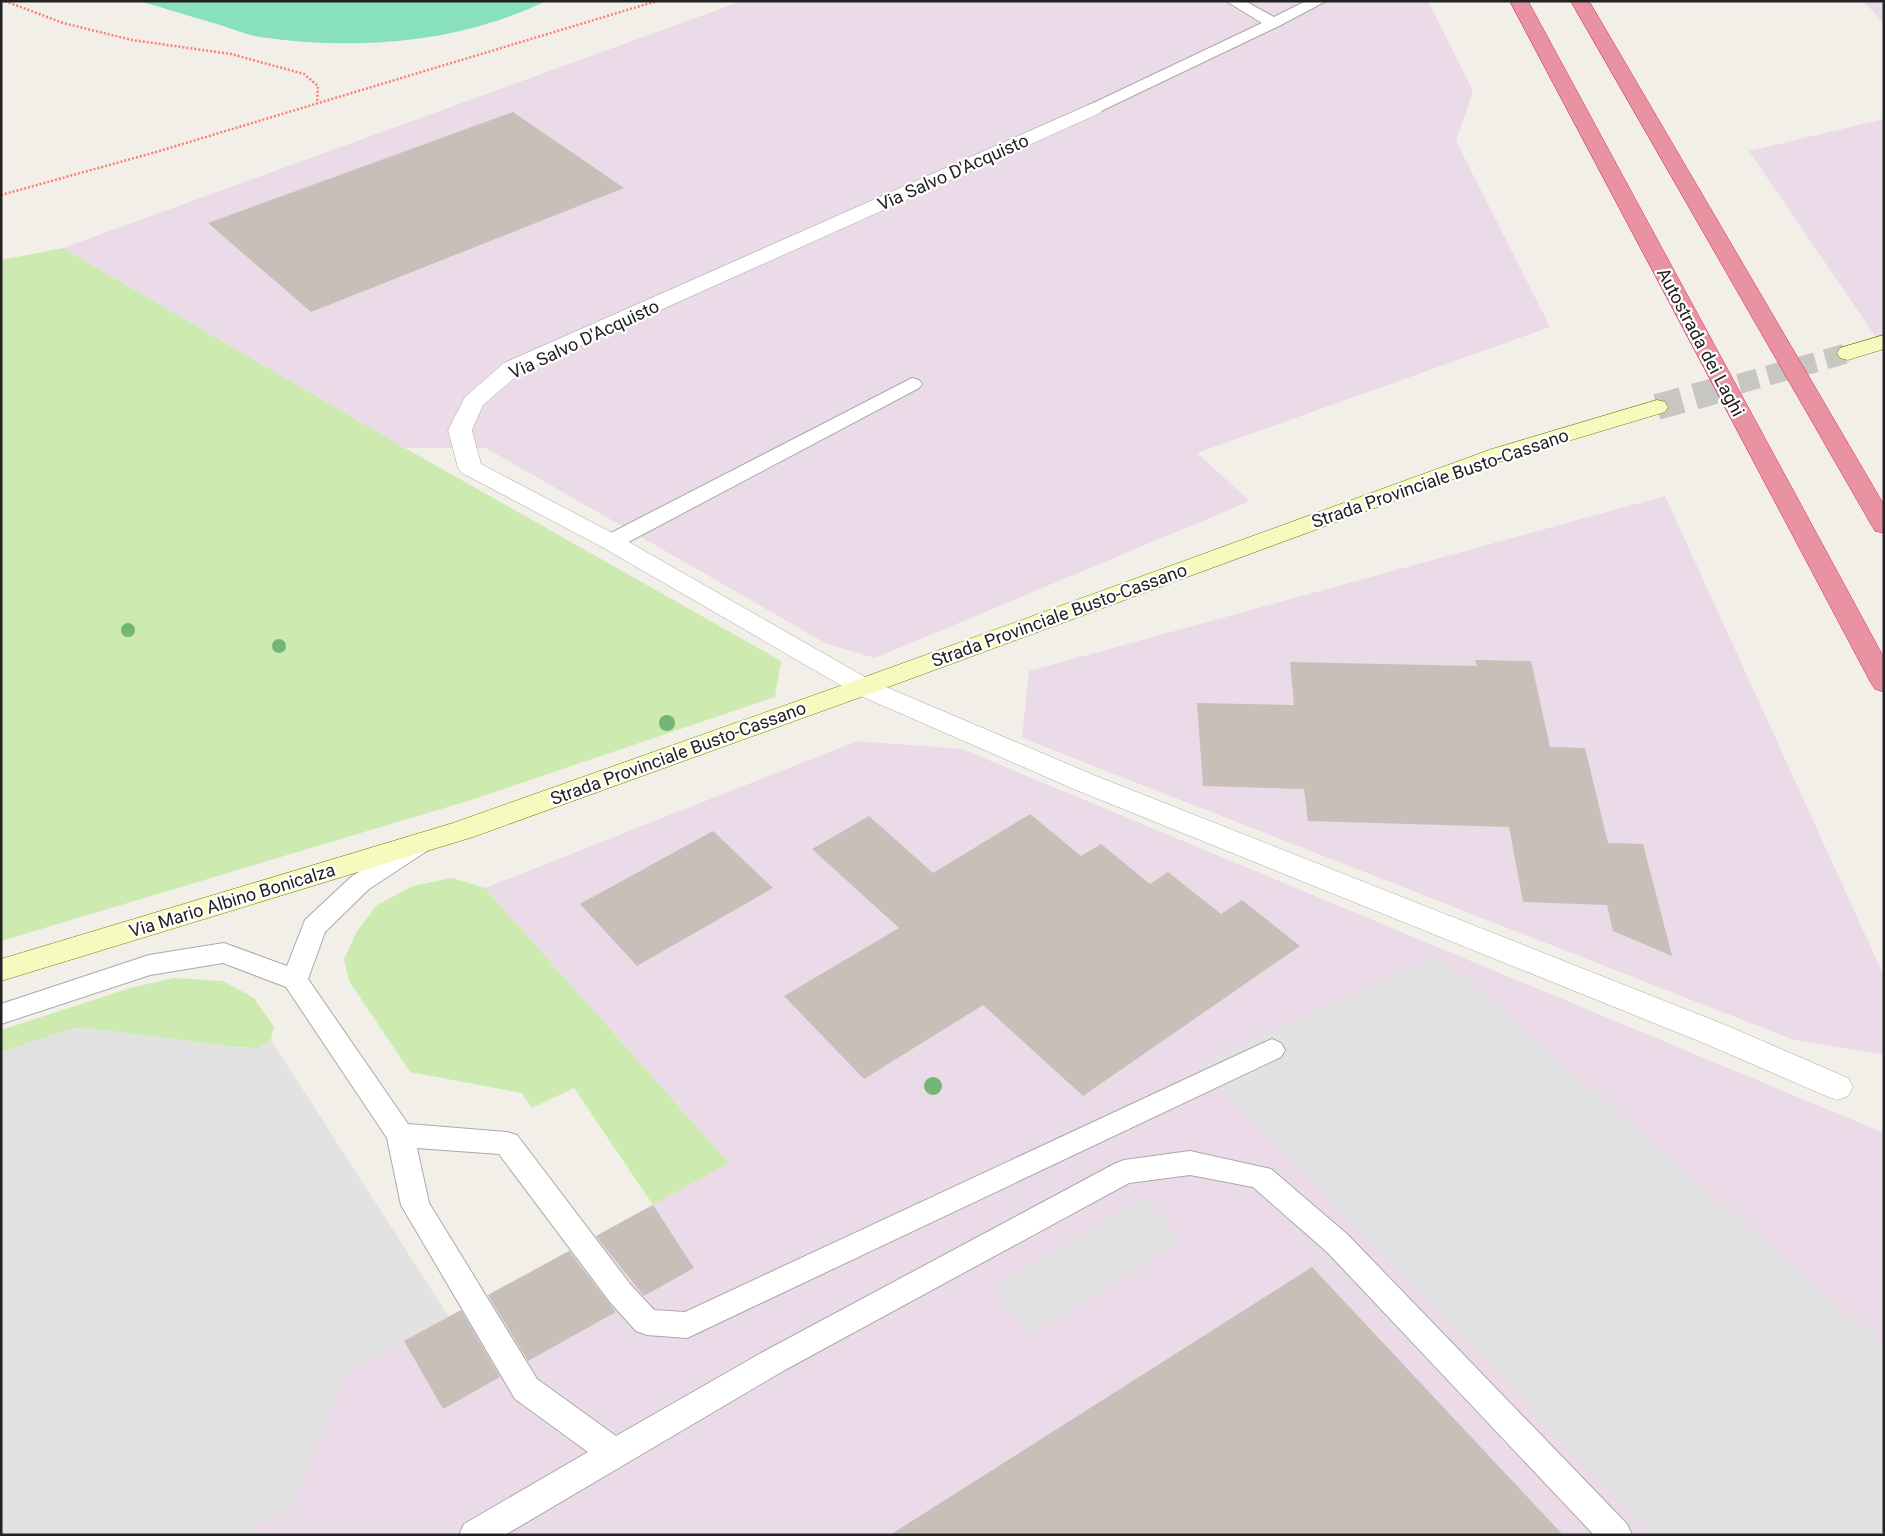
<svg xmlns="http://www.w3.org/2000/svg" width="1885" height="1536" viewBox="0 0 1885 1536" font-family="Roboto,sans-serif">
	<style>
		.industrial { fill: #ebdbe8 }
		.grass { fill: #cdebb0 }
		.pitch { fill: #88e0be }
		.parking { fill: #e2e2e2 }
		.building { fill: #c7bfb8 }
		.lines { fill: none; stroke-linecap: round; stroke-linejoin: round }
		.secondary-tunnel-far1 { stroke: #c8c6c1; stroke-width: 20; stroke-dasharray: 20 10; stroke-linecap: butt }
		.secondary-tunnel { stroke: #c8c6c1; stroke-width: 26; stroke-dasharray: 26 13; stroke-linecap: butt }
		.service-casing { stroke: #a9a9a9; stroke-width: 2 }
		.minor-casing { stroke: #a9a9a9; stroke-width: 1 }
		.secondary-casing { stroke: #707d05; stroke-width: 1 }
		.motorway-casing { stroke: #dc2a67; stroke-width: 1 }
		.path { stroke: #fa8072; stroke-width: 2.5; stroke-dasharray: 2 2; stroke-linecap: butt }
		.service { fill: #fff; fill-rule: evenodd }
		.minor { fill: #fff; fill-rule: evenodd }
		.secondary { fill: #f7fabf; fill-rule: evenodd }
		.motorway { fill: #e892a2; fill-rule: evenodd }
		.tree { fill: #74b475 }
		.labels { text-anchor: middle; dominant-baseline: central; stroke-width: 4.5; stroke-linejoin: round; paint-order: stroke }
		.street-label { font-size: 18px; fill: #222; stroke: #fff }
	</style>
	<rect width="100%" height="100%" fill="#f2efe9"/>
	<path class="industrial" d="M 742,1 L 1428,1 L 1473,91 L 1456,141 L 1550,327 L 1197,453 L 1250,501 L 875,658 L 827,644 L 486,448 L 405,448 L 63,248 Z
		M 1863,1 L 1884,1 L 1884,23 Z
		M 1884,119 L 1884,349 L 1749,151 Z
		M 1665,496 L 1884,976 L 1884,1055 L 1794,1040 L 1022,738 L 1029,671 Z
		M 857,741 L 962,749 L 1884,1133 L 1884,1535 L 243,1535 L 291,1508 L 346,1373 L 729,1163 L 485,888 Z"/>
	<path class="grass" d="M 63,248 L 405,448 L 781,661 L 775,697 L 471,800 L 1,941 L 1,260 Z
		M 452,878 L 485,888 L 729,1163 L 653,1205 L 574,1088 L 532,1108 L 522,1093 L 410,1072 L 349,981 L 344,959 L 357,931 L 377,905 L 413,886 Z
		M 174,978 L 223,981 L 254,998 L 274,1027 L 271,1040 L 257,1048 L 235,1047 L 102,1030 L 74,1028 L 1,1052 L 1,1030 L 130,988 Z"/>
	<path class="pitch" d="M 140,1 L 546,1 C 459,43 355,51 260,37 C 246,35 233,29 220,25 C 193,17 166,9 140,1 Z"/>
	<path class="parking" d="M 1438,955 L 1884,1346 L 1884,1535 L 1653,1535 L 1198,1065 Z
		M 74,1028 L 102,1030 L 235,1047 L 257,1048 L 271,1040 L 449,1317 L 346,1373 L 291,1508 L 243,1535 L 1,1535 L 1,1052 Z
		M 1144,1198 L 1181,1241 L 1032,1334 L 992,1288 Z"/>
	<path class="building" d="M 513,112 L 624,188 L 311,312 L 208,223 Z
		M 1475,660 L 1531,661 L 1550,747 L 1585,748 L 1608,843 L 1643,844 L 1672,956 L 1613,931 L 1607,905 L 1523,902 L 1509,827 L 1308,821 L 1304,789 L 1203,786 L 1197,703 L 1294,705 L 1290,662 L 1477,666 Z
		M 1030,814 L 1081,856 L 1101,844 L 1150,884 L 1168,872 L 1221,914 L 1242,900 L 1300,946 L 1083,1096 L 983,1005 L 864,1079 L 784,996 L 899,928 L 812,849 L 869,816 L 933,873 Z
		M 713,831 L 773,888 L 637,966 L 580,904 Z
		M 653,1205 L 694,1268 L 644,1296 L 596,1236 Z
		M 569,1251 L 616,1312 L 528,1361 L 488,1295 Z
		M 1312,1267 L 1563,1535 L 890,1535 Z
		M 461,1310 L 500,1377 L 443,1409 L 404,1341 Z"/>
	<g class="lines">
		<path class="secondary-tunnel-far1" d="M 1710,392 L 1848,353"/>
		<path class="secondary-tunnel" d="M 1657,407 L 1715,391"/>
		<g class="service-casing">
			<path id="service" d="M 1226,1 L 1245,1 L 1274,17 L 1306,1 L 1326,1 L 1279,26 L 1099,112 L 1087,112 L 1085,109 L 1087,106 L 1262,23 Z
				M 912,378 L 919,380 L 922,384 L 919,388 L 619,547 L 611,549 L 603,547 L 600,542 L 603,537 Z
				M 421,834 L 430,837 L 433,843 L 430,849 L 369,889 L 325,932 L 308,979 L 408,1124 L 507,1132 L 517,1135 L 630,1284 L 654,1310 L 685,1312 L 1263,1043 L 1272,1039 L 1281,1043 L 1285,1050 L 1281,1057 L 687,1338 L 647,1335 L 636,1331 L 610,1302 L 499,1154 L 417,1148 L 429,1203 L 537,1379 L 616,1436 L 761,1353 L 1114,1164 L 1124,1160 L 1190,1151 L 1271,1169 L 1348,1235 L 1627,1524 L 1632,1535 L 1594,1535 L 1328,1253 L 1253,1187 L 1190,1175 L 1129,1183 L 783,1371 L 505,1535 L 459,1535 L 464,1524 L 588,1452 L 515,1399 L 401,1205 L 387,1138 L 286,987 L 223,963 L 150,975 L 1,1024 L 1,1004 L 149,955 L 224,943 L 287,966 L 305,920 L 351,877 L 412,837 Z"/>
		</g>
		<g class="minor-casing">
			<path id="minor" d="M 1093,103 L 1100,105 L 1103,109 L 1100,113 L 520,373 L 483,405 L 472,430 L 481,464 L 620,537 L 872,681 L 1096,776 L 1728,1026 L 1848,1078 L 1853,1087 L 1848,1096 L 1837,1100 L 1826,1096 L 1706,1044 L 1076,790 L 854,693 L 602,547 L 462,473 L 458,468 L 448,430 L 465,397 L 504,363 Z"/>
		</g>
		<g class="secondary-casing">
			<path id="secondary" d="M 1884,335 L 1884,349 L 1848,360 L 1840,358 L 1837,353 L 1840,348 Z
				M 1657,400 L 1665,402 L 1668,407 L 1665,412 L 1508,459 L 872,693 L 473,837 L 1,981 L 1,959 L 453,823 L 854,681 L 1492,449 Z"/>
		</g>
		<g class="motorway-casing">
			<path id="motorway" d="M 1510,1 L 1528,1 L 1884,658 L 1884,692 L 1875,689 L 1871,683 Z
				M 1571,1 L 1589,1 L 1884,505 L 1884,533 L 1875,531 L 1872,526 Z"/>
		</g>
		<path class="path" d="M 5,1 L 63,23 L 132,40 L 231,54 L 304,74 L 318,86 L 317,104
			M 1,195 L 156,152 L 657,1"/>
		<use href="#service" class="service"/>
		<use href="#minor" class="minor"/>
		<use href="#secondary" class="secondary"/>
		<use href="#motorway" class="motorway"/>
	</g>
	<g class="tree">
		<circle cx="128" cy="630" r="7"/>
		<circle cx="279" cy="646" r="7"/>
		<circle cx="667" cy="723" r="8"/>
		<circle cx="933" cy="1086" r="9"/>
	</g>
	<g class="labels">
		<g class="street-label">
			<text transform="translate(953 172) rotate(-24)">Via Salvo D'Acquisto</text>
			<text transform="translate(584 339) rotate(-25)">Via Salvo D'Acquisto</text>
			<text transform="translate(1701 342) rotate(62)">Autostrada dei Laghi</text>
			<text transform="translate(1440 478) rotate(-19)">Strada Provinciale Busto-Cassano</text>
			<text transform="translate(1059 615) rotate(-20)">Strada Provinciale Busto-Cassano</text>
			<text transform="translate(678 753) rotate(-20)">Strada Provinciale Busto-Cassano</text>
			<text transform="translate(232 900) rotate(-17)">Via Mario Albino Bonicalza</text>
		</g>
	</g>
	<rect width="1885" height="1536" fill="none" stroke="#222222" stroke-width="5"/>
</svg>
